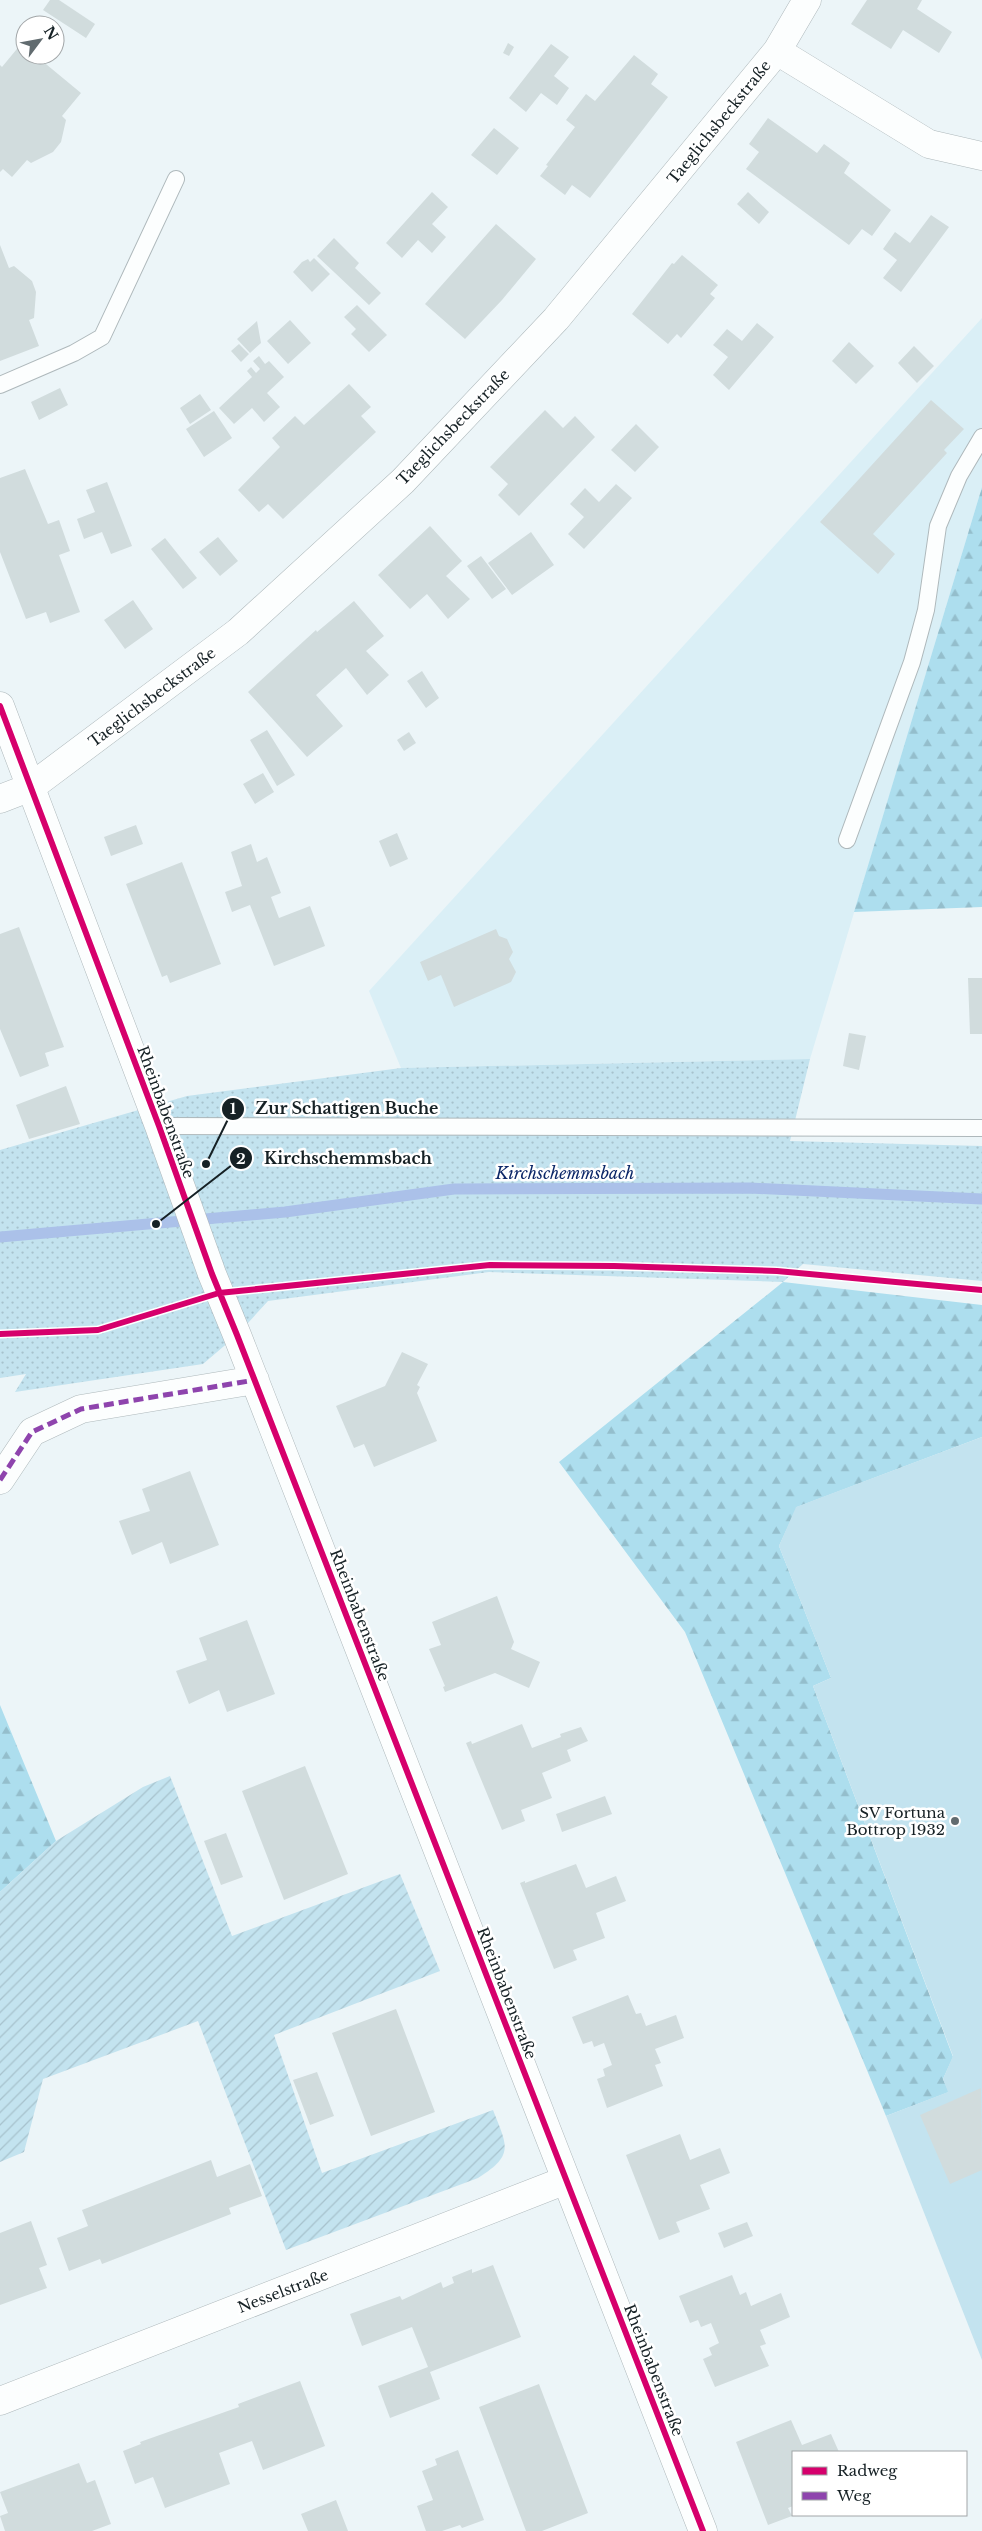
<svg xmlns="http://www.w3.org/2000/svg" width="982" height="2531" viewBox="0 0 982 2531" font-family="'Libre Baskerville',serif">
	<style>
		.built { fill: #daeff6 }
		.grass { fill: url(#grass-dots) }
		.forest { fill: url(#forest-firs) }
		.garden { fill: url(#garden-furrows) }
		.pitch { fill: #c3e3ef }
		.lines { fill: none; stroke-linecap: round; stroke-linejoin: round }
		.stream { stroke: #abc1e9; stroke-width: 11 }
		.building { fill: #d1dcdd }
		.service-casing { stroke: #aeb8bb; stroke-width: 18 }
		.minor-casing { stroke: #aeb8bb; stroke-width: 29 }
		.service { stroke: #fcfefe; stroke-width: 16 }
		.minor { stroke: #fcfefe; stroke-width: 28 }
		.quiet { stroke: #8e44ad; stroke-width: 5; stroke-dasharray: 10 5; stroke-linecap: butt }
		.cycleway-casing { stroke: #fff; stroke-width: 9 }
		.cycleway { stroke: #d6006c; stroke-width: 6 }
		.poi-dot { fill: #616b6f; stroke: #fff; stroke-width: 2 }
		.labels { text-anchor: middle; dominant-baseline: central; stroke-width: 5; stroke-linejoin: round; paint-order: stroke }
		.street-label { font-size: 15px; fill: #162125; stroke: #fff }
		.poi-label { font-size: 15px; fill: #162125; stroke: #fff; text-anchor: end }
		.water-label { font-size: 16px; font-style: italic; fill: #0c2768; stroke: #fff }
		.leader { fill: none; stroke: #162125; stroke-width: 2 }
		.callout-dot { fill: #162125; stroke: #fff; stroke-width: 2 }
		.mark-label { font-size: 15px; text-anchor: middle; font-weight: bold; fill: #fff }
		.callout-label { font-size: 16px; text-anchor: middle; font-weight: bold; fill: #162125; stroke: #fff; stroke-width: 5; stroke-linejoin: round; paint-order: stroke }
	</style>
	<defs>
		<pattern id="grass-dots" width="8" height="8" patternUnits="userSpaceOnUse" patternTransform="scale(1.25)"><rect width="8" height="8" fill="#c3e3ef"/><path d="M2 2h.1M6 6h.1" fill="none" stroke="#a7c2cd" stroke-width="1.8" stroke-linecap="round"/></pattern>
		<pattern id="forest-firs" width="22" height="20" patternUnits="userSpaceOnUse" patternTransform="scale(1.25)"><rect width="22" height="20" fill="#addeee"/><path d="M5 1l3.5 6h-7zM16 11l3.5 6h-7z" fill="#94becc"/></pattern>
		<pattern id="garden-furrows" width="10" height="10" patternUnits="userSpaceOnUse" patternTransform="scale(1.25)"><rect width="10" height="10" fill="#c3e3ef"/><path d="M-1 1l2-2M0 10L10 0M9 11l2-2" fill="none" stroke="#a7c2cd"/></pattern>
	</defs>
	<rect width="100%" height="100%" fill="#ecf5f8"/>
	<path class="built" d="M 982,318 L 982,487 L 810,1059 L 401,1068 L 369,991 Z"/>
	<path class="grass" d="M 810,1059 L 790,1141 L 982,1146 L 982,1281 L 803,1264 L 783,1282 L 489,1272 L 268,1301 L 237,1335 L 203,1364 L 15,1392 L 26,1374 L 0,1378 L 0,1150 L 187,1096 L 401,1068 Z"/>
	<path class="forest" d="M 982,487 L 982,907 L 854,912 Z
		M 783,1282 L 982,1305 L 982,1437 L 797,1507 L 779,1546 L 831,1678 L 813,1686 L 953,2057 L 943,2079 L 949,2092 L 886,2116 L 685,1632 L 559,1462 Z
		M 0,1705 L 56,1841 L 0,1892 Z"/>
	<path class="garden" d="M 170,1776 L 232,1936 L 400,1874 L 440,1971 L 274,2035 L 322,2173 L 493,2110 C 507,2146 515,2155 478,2178 L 286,2250 L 198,2021 L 43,2079 L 24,2152 L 0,2162 L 0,1892 L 56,1841 L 143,1787 Z"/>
	<path class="pitch" d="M 982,1437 L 982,2360 L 886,2116 L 948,2092 L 943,2079 L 953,2056 L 813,1686 L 831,1678 L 779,1546 L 796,1507 Z"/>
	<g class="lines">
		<path class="stream" d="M 0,1237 L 285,1212 L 454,1189 L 750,1188 L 982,1199"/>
	</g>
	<path class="building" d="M 50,0 L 59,0 L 95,24 L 86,38 L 43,10 Z
		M 867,0 L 922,0 L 917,9 L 952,32 L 939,53 L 903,30 L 891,49 L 851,24 Z
		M 508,43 L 514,47 L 509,56 L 503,53 Z
		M 21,44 L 25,47 L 25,55 L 35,55 L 81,93 L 62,116 L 66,120 L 61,142 L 53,152 L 31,163 L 27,160 L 12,177 L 3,169 L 0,172 L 0,65 L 2,67 Z
		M 551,44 L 569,57 L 554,76 L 569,88 L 557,105 L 541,93 L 526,112 L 509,98 Z
		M 634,55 L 658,74 L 651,84 L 668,97 L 590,198 L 572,185 L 565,195 L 540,176 L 548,166 L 546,165 L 575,127 L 566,120 L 586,94 L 595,101 Z
		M 768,118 L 817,153 L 824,144 L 850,163 L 844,173 L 891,210 L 872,236 L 862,229 L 849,245 L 746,169 L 759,152 L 749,144 Z
		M 494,128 L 519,148 L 497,175 L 471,155 Z
		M 432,192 L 448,207 L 432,224 L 446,237 L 432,253 L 418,240 L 402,258 L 386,243 Z
		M 748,192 L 769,212 L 759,224 L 737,204 Z
		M 931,215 L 949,227 L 901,292 L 883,278 L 897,260 L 883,249 L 895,232 L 910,243 Z
		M 496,224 L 536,259 L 502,300 L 465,339 L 425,304 Z
		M 334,238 L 359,263 L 355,268 L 381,293 L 369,305 L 317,256 Z
		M 0,245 L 9,268 L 14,266 L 32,281 L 36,292 L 34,318 L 29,320 L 39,346 L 0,361 Z
		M 682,255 L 718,285 L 710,294 L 715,298 L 681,338 L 677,334 L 668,344 L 632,314 L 672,263 L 674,264 Z
		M 314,258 L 330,274 L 312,292 L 293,272 L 302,262 L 308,259 L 310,262 Z
		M 357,305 L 387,335 L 369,352 L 351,334 L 356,329 L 344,317 Z
		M 290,320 L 311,343 L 288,364 L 267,341 Z
		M 257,321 L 261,343 L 250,353 L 237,339 Z
		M 757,323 L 774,337 L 729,390 L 713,375 L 728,357 L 713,345 L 727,329 L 742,341 Z
		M 849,342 L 874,366 L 856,384 L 832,361 Z
		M 239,344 L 249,354 L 241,362 L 231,351 Z
		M 914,346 L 934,366 L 917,383 L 898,363 Z
		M 259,356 L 265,364 L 269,361 L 284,377 L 267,393 L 280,407 L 264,422 L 252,408 L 234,424 L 219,408 L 252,377 L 247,371 L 251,367 L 256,373 L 260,369 L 253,361 Z
		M 349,384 L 371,407 L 361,416 L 376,432 L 283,519 L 268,504 L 259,512 L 238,490 L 280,447 L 272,438 L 295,416 L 304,425 Z
		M 60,388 L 68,405 L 39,420 L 31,402 Z
		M 200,394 L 211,410 L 190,424 L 180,408 Z
		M 931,400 L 964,429 L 944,450 L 947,453 L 873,534 L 895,554 L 878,574 L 820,522 Z
		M 545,410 L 563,428 L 575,416 L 595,437 L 519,516 L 498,495 L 508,484 L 490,467 Z
		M 214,411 L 232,438 L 204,457 L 186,429 Z
		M 636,424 L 659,447 L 635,472 L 611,450 Z
		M 25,469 L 48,524 L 59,520 L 70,551 L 59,555 L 80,612 L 50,623 L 46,612 L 26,619 L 0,552 L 0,478 Z
		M 107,482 L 132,546 L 111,554 L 102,532 L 84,539 L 77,519 L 95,512 L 86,490 Z
		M 616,484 L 632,498 L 584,549 L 568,534 L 584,517 L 570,504 L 585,488 L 599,502 Z
		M 430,526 L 462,561 L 446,576 L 470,599 L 448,619 L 427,594 L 410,609 L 378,575 Z
		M 531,532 L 554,565 L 512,595 L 488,563 Z
		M 218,537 L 238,561 L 220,576 L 199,552 Z
		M 165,538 L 197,578 L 183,589 L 151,549 Z
		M 481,556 L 506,589 L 492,599 L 467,566 Z
		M 133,600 L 153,629 L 125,649 L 104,620 Z
		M 354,601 L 384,636 L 366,651 L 389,675 L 367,695 L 346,668 L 316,695 L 343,726 L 307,757 L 248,692 L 316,630 L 317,632 Z
		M 422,671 L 439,698 L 426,708 L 407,681 Z
		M 267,730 L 295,775 L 277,786 L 250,740 Z
		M 409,732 L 416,743 L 404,751 L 397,740 Z
		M 263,773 L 274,792 L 255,804 L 243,784 Z
		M 136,825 L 143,844 L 111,856 L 104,837 Z
		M 397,833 L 408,859 L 390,867 L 379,841 Z
		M 251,844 L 257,862 L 267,857 L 281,893 L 271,897 L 279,918 L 310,906 L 325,946 L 274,966 L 250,905 L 232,912 L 225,892 L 242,886 L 231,852 Z
		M 182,862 L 221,964 L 170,983 L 167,975 L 162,977 L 126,884 Z
		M 19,927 L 64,1047 L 45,1053 L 49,1066 L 20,1077 L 0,1029 L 0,934 Z
		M 496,929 L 499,936 L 507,939 L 513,952 L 509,959 L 516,972 L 511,982 L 454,1007 L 441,975 L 428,981 L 420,962 Z
		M 968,978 L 982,978 L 982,1034 L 970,1034 Z
		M 849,1033 L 866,1036 L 859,1070 L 843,1066 Z
		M 66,1086 L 80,1124 L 29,1139 L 16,1105 Z
		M 402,1352 L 428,1364 L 417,1385 L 420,1387 L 417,1393 L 437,1441 L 374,1467 L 364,1444 L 354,1448 L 336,1406 L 385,1386 Z
		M 190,1471 L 219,1545 L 170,1564 L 162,1542 L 132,1555 L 119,1521 L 150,1511 L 142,1489 Z
		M 497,1596 L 514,1642 L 511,1649 L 540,1662 L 529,1688 L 495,1673 L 445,1692 L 443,1687 L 445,1686 L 429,1649 L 441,1645 L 432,1622 Z
		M 247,1620 L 275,1694 L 227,1712 L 219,1690 L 189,1704 L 176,1671 L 207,1660 L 199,1638 Z
		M 522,1724 L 532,1748 L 561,1737 L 560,1734 L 581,1727 L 588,1741 L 567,1750 L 571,1761 L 542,1773 L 552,1798 L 521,1810 L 525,1821 L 502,1830 L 466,1743 L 471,1741 L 472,1744 Z
		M 305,1766 L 348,1874 L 284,1900 L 242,1791 Z
		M 605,1796 L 612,1814 L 562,1832 L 556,1814 Z
		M 226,1833 L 243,1877 L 221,1885 L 204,1841 Z
		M 576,1864 L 586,1888 L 616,1876 L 626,1901 L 596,1913 L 605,1938 L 573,1950 L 577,1960 L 554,1969 L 520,1883 L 525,1881 L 525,1883 Z
		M 628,1995 L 636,2014 L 641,2013 L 646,2026 L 676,2015 L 684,2038 L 655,2049 L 661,2063 L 655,2065 L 663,2086 L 607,2108 L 597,2079 L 605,2076 L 603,2069 L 612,2065 L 604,2043 L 594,2047 L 592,2041 L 583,2044 L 572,2017 Z
		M 396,2009 L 435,2112 L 371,2136 L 332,2033 Z
		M 317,2072 L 334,2116 L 310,2125 L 293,2080 Z
		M 981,2088 L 982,2170 L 950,2184 L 920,2115 Z
		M 680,2134 L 690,2160 L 720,2148 L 730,2173 L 700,2185 L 710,2209 L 676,2222 L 680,2232 L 659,2240 L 626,2155 Z
		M 211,2160 L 217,2177 L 250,2164 L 262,2196 L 229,2208 L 231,2214 L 102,2264 L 100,2259 L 69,2271 L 57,2238 L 88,2226 L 82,2210 Z
		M 31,2221 L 47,2265 L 39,2268 L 47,2288 L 0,2305 L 0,2233 Z
		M 747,2222 L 753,2236 L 724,2248 L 718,2233 Z
		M 493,2265 L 521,2337 L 430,2372 L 440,2399 L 390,2418 L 378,2386 L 428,2367 L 412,2327 L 362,2346 L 350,2314 L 400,2296 L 402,2300 L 441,2282 L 443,2288 L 454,2283 L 452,2277 L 472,2269 L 472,2273 Z
		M 732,2275 L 740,2295 L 746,2292 L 751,2306 L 781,2293 L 790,2317 L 760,2330 L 766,2344 L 760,2346 L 769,2366 L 715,2387 L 703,2359 L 712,2355 L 709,2348 L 719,2343 L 711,2323 L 701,2327 L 698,2320 L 690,2323 L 679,2296 Z
		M 300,2381 L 325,2446 L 263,2470 L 252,2441 L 219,2453 L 230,2484 L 165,2508 L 153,2477 L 135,2484 L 123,2451 L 141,2444 L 140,2442 L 239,2407 L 238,2404 Z
		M 539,2384 L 588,2513 L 542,2531 L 526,2531 L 479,2407 Z
		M 791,2420 L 802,2445 L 831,2434 L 839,2452 L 793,2452 L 793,2506 L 788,2508 L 792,2516 L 768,2525 L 736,2442 Z
		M 458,2450 L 484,2520 L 462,2528 L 460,2525 L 442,2531 L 426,2531 L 417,2506 L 433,2500 L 422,2471 L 437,2465 L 435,2459 Z
		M 79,2463 L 87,2483 L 95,2480 L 111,2524 L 92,2531 L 5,2531 L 0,2516 L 8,2513 L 0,2492 Z
		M 336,2500 L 348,2531 L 308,2531 L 301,2514 Z"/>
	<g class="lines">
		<g class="service-casing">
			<path id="service" d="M 0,385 L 74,353 L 102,337 L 176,179
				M 847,840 L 912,662 L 926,610 L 938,526 L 959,476 L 982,437
				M 159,1126 L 982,1128"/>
		</g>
		<g class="minor-casing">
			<path id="minor" d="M 777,51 L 929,144 L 982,156
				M 0,706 L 159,1126 L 212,1274 L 237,1335 L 703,2531
				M 0,799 L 31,787 L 238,632 L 403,481 L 556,319 L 777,51 L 807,0
				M 0,1480 L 32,1432 L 81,1409 L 255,1380
				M 0,2401 L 566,2180"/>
		</g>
		<use href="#service" class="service"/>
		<use href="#minor" class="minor"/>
		<path class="quiet" d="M 0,1480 L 32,1432 L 81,1409 L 255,1380"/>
		<g class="cycleway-casing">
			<path id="cycleway" d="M 0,706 L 159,1126 L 212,1274 L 237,1335 L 703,2531
				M 0,1334 L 98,1330 L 219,1293 L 490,1265 L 614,1266 L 777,1271 L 982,1290"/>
		</g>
		<use href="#cycleway" class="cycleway"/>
	</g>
	<circle class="poi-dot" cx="955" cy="1821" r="5"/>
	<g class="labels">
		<g class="street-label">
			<text transform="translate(719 122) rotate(-51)">Taeglichsbeckstraße</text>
			<text transform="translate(453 427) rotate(-46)">Taeglichsbeckstraße</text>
			<text transform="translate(152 697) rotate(-37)">Taeglichsbeckstraße</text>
			<text transform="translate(166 1112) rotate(70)">Rheinbabenstraße</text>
			<text transform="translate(360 1615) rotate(69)">Rheinbabenstraße</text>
			<text transform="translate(507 1993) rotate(69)">Rheinbabenstraße</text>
			<text transform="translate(283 2291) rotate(-21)">Nesselstraße</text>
			<text transform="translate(654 2370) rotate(69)">Rheinbabenstraße</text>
		</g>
		<g class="poi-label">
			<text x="945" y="1812">SV Fortuna<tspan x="945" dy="17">Bottrop 1932</tspan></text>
		</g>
		<g class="water-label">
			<text x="565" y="1173">Kirchschemmsbach</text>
		</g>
	</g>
	<path class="leader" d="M206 1164L233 1109M156 1224L241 1158"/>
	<g class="callout-dot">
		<circle cx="206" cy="1164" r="5"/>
		<circle cx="156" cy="1224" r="5"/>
		<circle cx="233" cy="1109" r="12"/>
		<circle cx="241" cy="1158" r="12"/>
	</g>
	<g class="mark-label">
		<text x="233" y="1114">1</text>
		<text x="241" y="1164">2</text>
	</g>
	<g class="callout-label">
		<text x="347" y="1114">Zur Schattigen Buche</text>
		<text x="348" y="1164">Kirchschemmsbach</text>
	</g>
	<rect x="792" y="2451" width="175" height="65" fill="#ffffff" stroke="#a2a6a8"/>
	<rect x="802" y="2467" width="25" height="8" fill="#d6006c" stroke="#a2a6a8"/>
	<text x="837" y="2476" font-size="15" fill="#162125">Radweg</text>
	<rect x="802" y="2492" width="25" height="8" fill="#8e44ad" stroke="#a2a6a8"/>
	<text x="837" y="2501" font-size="15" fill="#162125">Weg</text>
	<g transform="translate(40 40) rotate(58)"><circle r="24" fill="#ffffff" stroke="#a2a6a8"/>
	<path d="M0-4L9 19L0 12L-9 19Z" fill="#616b6f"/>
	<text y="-8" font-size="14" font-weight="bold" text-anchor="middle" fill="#162125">N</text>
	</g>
</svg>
